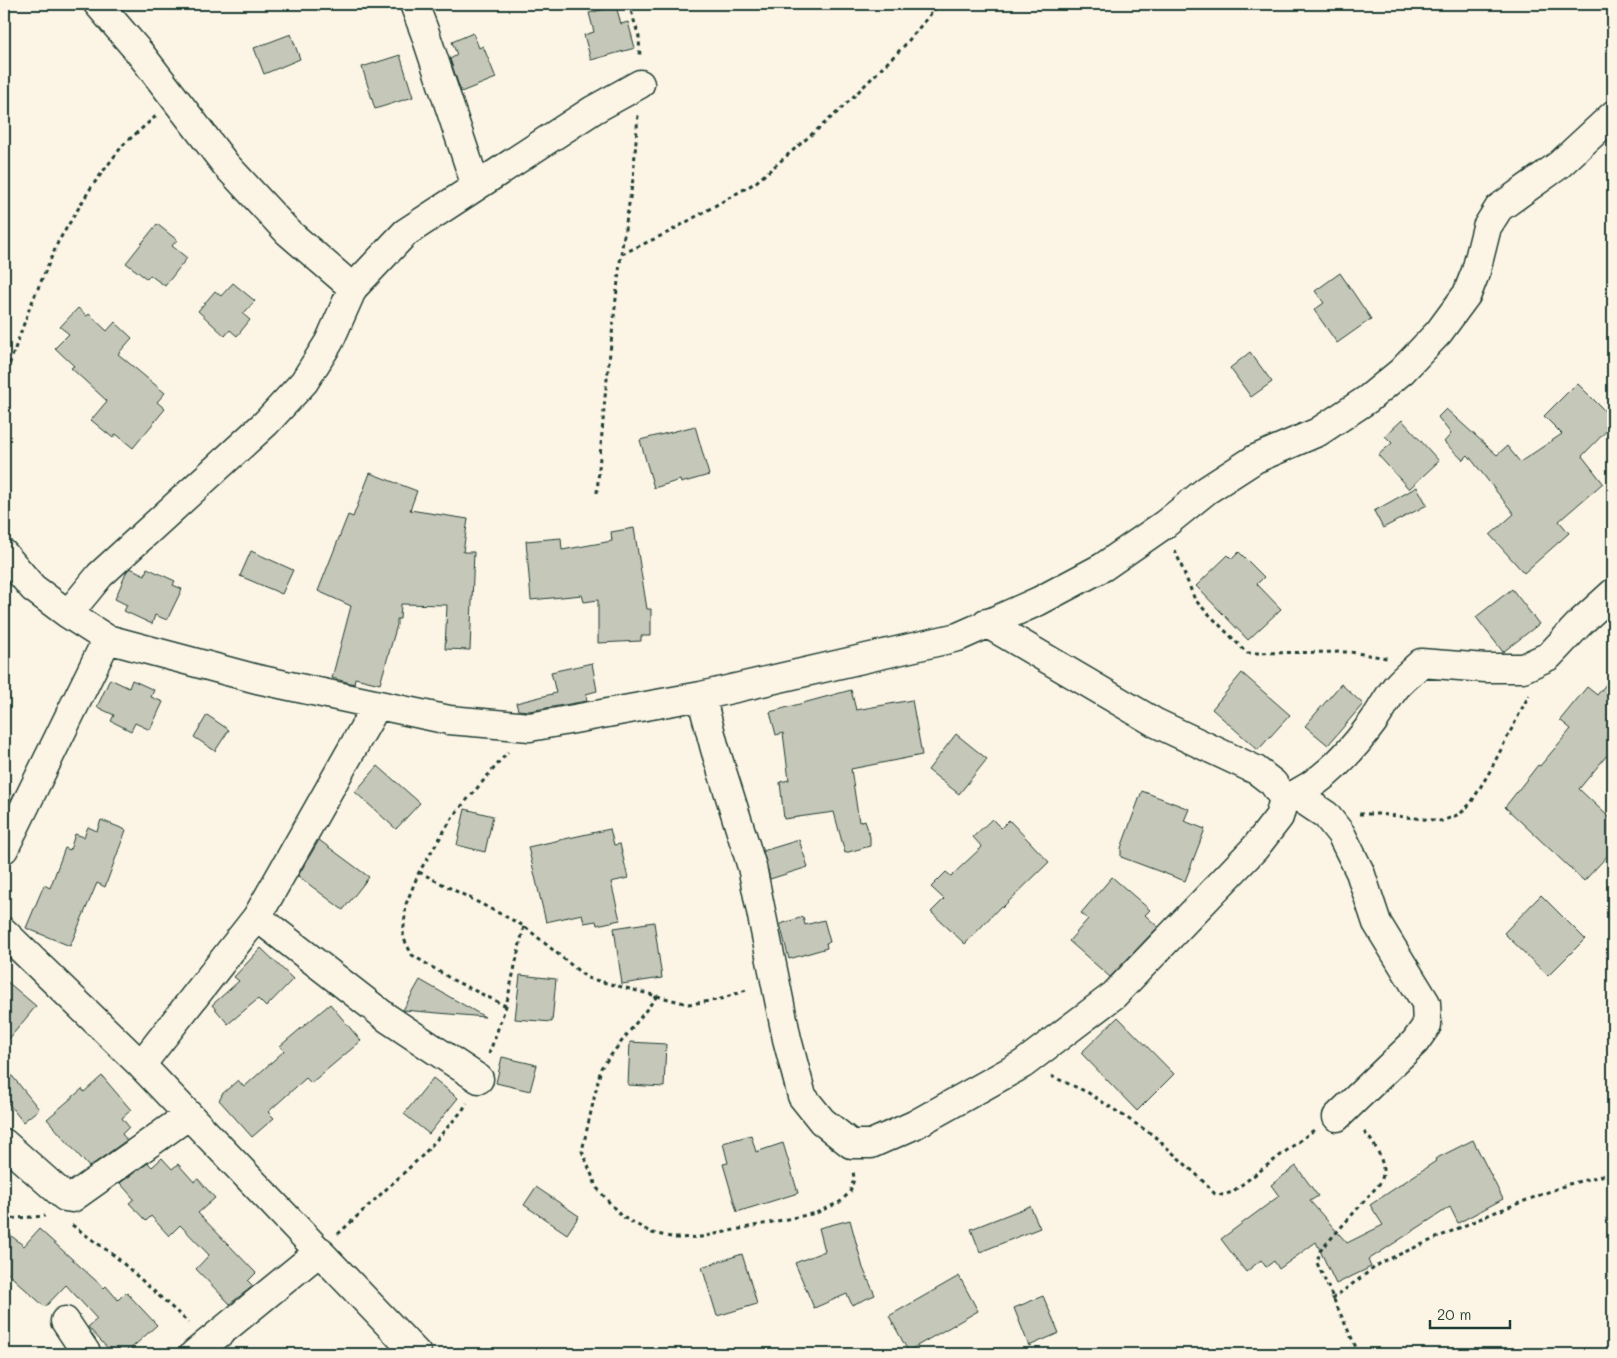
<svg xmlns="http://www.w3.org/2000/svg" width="1617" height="1358" viewBox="0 0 1617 1358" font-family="Mali,sans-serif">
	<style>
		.building { fill: #c5c7b9; stroke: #1f3d34 }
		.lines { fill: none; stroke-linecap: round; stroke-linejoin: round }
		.minor-casing { stroke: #1f3d34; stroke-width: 31 }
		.path { stroke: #1f3d34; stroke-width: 3; stroke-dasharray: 4 4; stroke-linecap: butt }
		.minor { stroke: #fcf5e5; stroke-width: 28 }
	</style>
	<rect width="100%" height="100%" fill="#fcf5e5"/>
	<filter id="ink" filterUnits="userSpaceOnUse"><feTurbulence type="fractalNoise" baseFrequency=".02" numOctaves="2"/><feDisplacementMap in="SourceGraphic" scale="10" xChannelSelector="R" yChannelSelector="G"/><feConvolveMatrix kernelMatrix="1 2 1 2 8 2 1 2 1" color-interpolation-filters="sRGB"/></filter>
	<g filter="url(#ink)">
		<path class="building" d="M 616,6 L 621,24 L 628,22 L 635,48 L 591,60 L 584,35 L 594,32 L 589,13 Z
			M 473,33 L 479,48 L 483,46 L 496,78 L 461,92 L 450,59 L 457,55 L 452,42 Z
			M 291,34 L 300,59 L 264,74 L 254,48 Z
			M 400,55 L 413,97 L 375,109 L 362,67 Z
			M 157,224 L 177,240 L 172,246 L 187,258 L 165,286 L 150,275 L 147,279 L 126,263 Z
			M 1340,273 L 1371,319 L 1337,343 L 1314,310 L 1324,303 L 1315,291 Z
			M 233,283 L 255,301 L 243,314 L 250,320 L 237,336 L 230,330 L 225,336 L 198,311 L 215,291 L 221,296 Z
			M 78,308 L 87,316 L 89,314 L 107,331 L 115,322 L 132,338 L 118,354 L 165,393 L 157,402 L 165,409 L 133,448 L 116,434 L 113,438 L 91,420 L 107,401 L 71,368 L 74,366 L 55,348 L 69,334 L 60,327 Z
			M 1250,352 L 1272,382 L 1251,397 L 1230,368 Z
			M 1577,383 L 1613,419 L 1613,424 L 1582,456 L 1603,483 L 1559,521 L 1569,533 L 1524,573 L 1490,535 L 1514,514 L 1468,455 L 1463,460 L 1444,442 L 1451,434 L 1438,417 L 1446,409 L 1497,455 L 1507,446 L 1520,462 L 1562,434 L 1544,416 Z
			M 1402,420 L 1439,461 L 1409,489 L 1378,455 L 1392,443 L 1385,436 Z
			M 695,426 L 709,475 L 681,483 L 680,480 L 654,488 L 640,440 Z
			M 370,473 L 417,491 L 410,510 L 468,519 L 463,552 L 474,552 L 470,650 L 445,649 L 447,605 L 401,604 L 400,619 L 397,619 L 397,625 L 380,684 L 355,678 L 354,684 L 332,678 L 351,606 L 318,591 L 348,515 L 353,517 Z
			M 1417,487 L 1427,505 L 1383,528 L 1374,511 Z
			M 634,528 L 647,609 L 651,609 L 651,636 L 641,636 L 641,641 L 598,643 L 598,600 L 584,602 L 582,595 L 531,600 L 526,541 L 561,538 L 562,550 L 612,541 L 611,532 Z
			M 251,551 L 293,570 L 282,594 L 240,576 Z
			M 1239,552 L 1264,577 L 1257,584 L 1281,609 L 1248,640 L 1196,586 L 1228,555 L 1232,559 Z
			M 130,568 L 145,575 L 147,568 L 175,581 L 173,585 L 182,589 L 167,620 L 155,615 L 152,624 L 124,611 L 127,605 L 115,599 L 127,571 Z
			M 1512,589 L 1539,624 L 1503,652 L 1476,617 Z
			M 592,663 L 597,691 L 586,694 L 587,701 L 529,711 L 518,710 L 516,703 L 556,693 L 551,672 Z
			M 1242,673 L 1290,715 L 1258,750 L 1212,709 Z
			M 1613,676 L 1613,748 L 1579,789 L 1613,821 L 1613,850 L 1584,881 L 1505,807 L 1538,765 L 1540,766 L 1571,729 L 1560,720 L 1587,687 L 1597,695 Z
			M 110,679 L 129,688 L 132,680 L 154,690 L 151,697 L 163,702 L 150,730 L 135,723 L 131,731 L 111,721 L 114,715 L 97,707 Z
			M 1341,684 L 1363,704 L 1328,745 L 1305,726 Z
			M 851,690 L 856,710 L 912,700 L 922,755 L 851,769 L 859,822 L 865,820 L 870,837 L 870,846 L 845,853 L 834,812 L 784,819 L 780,782 L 789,780 L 783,733 L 776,735 L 770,712 Z
			M 207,715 L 229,730 L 215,751 L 194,737 Z
			M 956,734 L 987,759 L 959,794 L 928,770 Z
			M 378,766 L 420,803 L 396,829 L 355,792 Z
			M 1142,791 L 1189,809 L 1184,821 L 1205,829 L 1185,881 L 1121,857 L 1121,848 Z
			M 465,809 L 493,816 L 485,852 L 457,845 Z
			M 992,819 L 1001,828 L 1009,820 L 1049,862 L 1002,908 L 1001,906 L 965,944 L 931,912 L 944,899 L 931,887 L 946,872 L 951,876 L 982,847 L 973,837 Z
			M 101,820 L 126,830 L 105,887 L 97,883 L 70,946 L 26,928 L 44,885 L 50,888 L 65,848 L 70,850 L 75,834 L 84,837 L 88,827 L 97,831 Z
			M 610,829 L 614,845 L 620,844 L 628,878 L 611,882 L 620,920 L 597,925 L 596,921 L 584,923 L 582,914 L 546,922 L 528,847 Z
			M 319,840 L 369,877 L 343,910 L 298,876 Z
			M 799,840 L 808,867 L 770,879 L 763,851 Z
			M 1112,877 L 1150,910 L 1145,915 L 1158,927 L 1110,977 L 1069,941 L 1088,919 L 1081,913 Z
			M 1541,895 L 1585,939 L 1548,976 L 1504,933 Z
			M 803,917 L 805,925 L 824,920 L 830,942 L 826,943 L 827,948 L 789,959 L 780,924 Z
			M 654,922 L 662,978 L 622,984 L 614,928 Z
			M 261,948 L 293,979 L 266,1007 L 258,999 L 228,1024 L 212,1005 L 239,981 L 234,977 Z
			M 520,975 L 556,979 L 552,1022 L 515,1019 Z
			M 4,979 L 36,1006 L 4,1045 Z
			M 420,980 L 485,1017 L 403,1010 Z
			M 330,1004 L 361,1041 L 311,1083 L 306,1078 L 268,1112 L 274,1118 L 252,1137 L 219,1100 L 222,1096 L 221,1095 L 238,1080 L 244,1087 L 284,1051 L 280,1046 Z
			M 1118,1017 L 1174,1074 L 1137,1111 L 1081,1053 Z
			M 630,1042 L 666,1044 L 664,1087 L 628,1085 Z
			M 502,1057 L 537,1065 L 530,1091 L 496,1083 Z
			M 4,1066 L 39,1109 L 23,1122 L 4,1098 Z
			M 102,1076 L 131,1110 L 122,1118 L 129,1127 L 122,1134 L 127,1140 L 89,1167 L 47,1119 L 82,1089 L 84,1092 Z
			M 433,1078 L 458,1098 L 429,1134 L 404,1114 Z
			M 751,1135 L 756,1152 L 783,1143 L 798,1193 L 737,1212 L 723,1164 L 728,1163 L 723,1143 Z
			M 1473,1140 L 1503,1199 L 1458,1223 L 1450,1207 L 1368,1260 L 1371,1267 L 1336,1284 L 1316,1242 L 1279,1269 L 1274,1261 L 1266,1267 L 1261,1260 L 1246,1272 L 1221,1239 L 1279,1196 L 1271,1185 L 1296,1166 L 1318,1196 L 1310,1201 L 1347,1243 L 1383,1225 L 1370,1205 L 1436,1161 L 1435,1159 Z
			M 162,1158 L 172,1169 L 178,1164 L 194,1182 L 198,1179 L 215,1198 L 198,1213 L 256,1273 L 248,1281 L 253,1286 L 230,1304 L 196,1269 L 209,1255 L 180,1225 L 169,1236 L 151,1216 L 146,1221 L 129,1203 L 134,1199 L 120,1183 L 148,1163 L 152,1167 Z
			M 536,1187 L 579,1216 L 567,1234 L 524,1205 Z
			M 1030,1206 L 1040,1228 L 980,1252 L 971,1229 Z
			M 850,1220 L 863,1268 L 875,1295 L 852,1305 L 847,1294 L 814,1308 L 795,1263 L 825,1251 L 819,1228 Z
			M 39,1229 L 104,1288 L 106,1286 L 118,1300 L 126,1292 L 157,1325 L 125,1354 L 113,1354 L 88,1327 L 97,1319 L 66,1285 L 45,1307 L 4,1270 L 4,1230 L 24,1246 Z
			M 742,1254 L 757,1304 L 717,1316 L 702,1267 Z
			M 959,1276 L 978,1311 L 908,1351 L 889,1316 Z
			M 1043,1296 L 1059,1333 L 1029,1346 L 1014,1308 Z"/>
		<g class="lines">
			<g class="minor-casing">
				<path id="minor" d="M 98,4 L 139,52 L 226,165 L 288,232 L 353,288
					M 414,4 L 425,33 L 476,186
					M 4,554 L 33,588 L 68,614 L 107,639 L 257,679 L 449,720 L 530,727 L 701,696 L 958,637 L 1039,601 L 1103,567 L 1165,524 L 1207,490 L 1255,459 L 1318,432 L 1368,399 L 1402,371 L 1439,332 L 1467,294 L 1476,271 L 1487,227 L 1499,208 L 1559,165 L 1613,115
					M 68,614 L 100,575 L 266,423 L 304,382 L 329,342 L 353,288 L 405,233 L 593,110 L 640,84
					M 701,696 L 715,749 L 752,867 L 787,1039 L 802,1096 L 822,1121 L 851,1144 L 871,1144 L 914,1125 L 1023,1064 L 1114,995 L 1255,848 L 1279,817 L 1284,799 L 1273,783 L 1256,770 L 1156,723 L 986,623
					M 1296,795 L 1326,815 L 1341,834 L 1360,872 L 1377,923 L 1426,1003 L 1427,1025 L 1415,1042 L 1337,1117
					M 1284,799 C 1320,786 1351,752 1373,722 C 1381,711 1387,698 1396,687 C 1404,678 1413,671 1421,663 L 1486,668 L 1523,668 L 1549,656 L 1581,622 L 1613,593
					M 4,849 L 107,639
					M 257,917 L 387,1018 L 479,1079
					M 4,932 L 141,1065 L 417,1354
					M 141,1065 L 257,917 L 377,705
					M 4,1143 L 65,1197 L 72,1198 L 189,1115
					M 65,1321 L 87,1354
					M 194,1354 L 320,1251"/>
			</g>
			<path class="path" d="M 629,4 L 639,37 L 640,57
				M 622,254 L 667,233 L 755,183 L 840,110 L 904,46 L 939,4
				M 4,379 L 30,307 L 58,242 L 92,186 L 123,145 L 156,116
				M 597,493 L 605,397 L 621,254 L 633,179 L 638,115
				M 1175,550 L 1195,600 L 1247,653 L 1350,652 L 1387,658
				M 1359,814 L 1378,814 L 1442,821 L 1460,814 L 1471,803 L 1490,771 L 1529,695
				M 419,872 L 524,926 L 587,978 L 688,1004 L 718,1000 L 749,989
				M 657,996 L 601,1068 L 582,1151 L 597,1188 L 621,1216 L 652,1233 L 676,1238 L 701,1237 L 816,1213 L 840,1202 L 850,1192 L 854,1179 L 853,1170
				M 506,1006 L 453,980 L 412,955 L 403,937 L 406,904 L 419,872 L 454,815 L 508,752
				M 489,1054 L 506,1006 L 524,926
				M 1051,1076 L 1087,1092 L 1153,1135 L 1197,1175 L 1215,1194 L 1224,1195 L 1232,1192 L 1314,1130
				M 4,1219 L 45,1216
				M 72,1225 L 115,1256 L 189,1323
				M 338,1234 L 423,1155 L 462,1111 L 467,1103
				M 1332,1299 L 1382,1262 L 1493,1213 L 1569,1184 L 1613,1173
				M 1359,1354 L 1317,1263 L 1320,1251 L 1381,1182 C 1382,1178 1384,1173 1383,1170 C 1383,1157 1372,1139 1362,1130"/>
			<use href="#minor" class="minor"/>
		</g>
	</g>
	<rect width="1617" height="1358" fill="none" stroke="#fcf5e5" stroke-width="20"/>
	<rect x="10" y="10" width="1597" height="1338" fill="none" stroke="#1f3d34" stroke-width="2" filter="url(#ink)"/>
	<path d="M1430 1320v8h80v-8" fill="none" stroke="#1f3d34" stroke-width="2.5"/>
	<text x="1437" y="1320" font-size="15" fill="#1f3d34" stroke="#fcf5e5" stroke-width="4" paint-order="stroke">20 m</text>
</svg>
